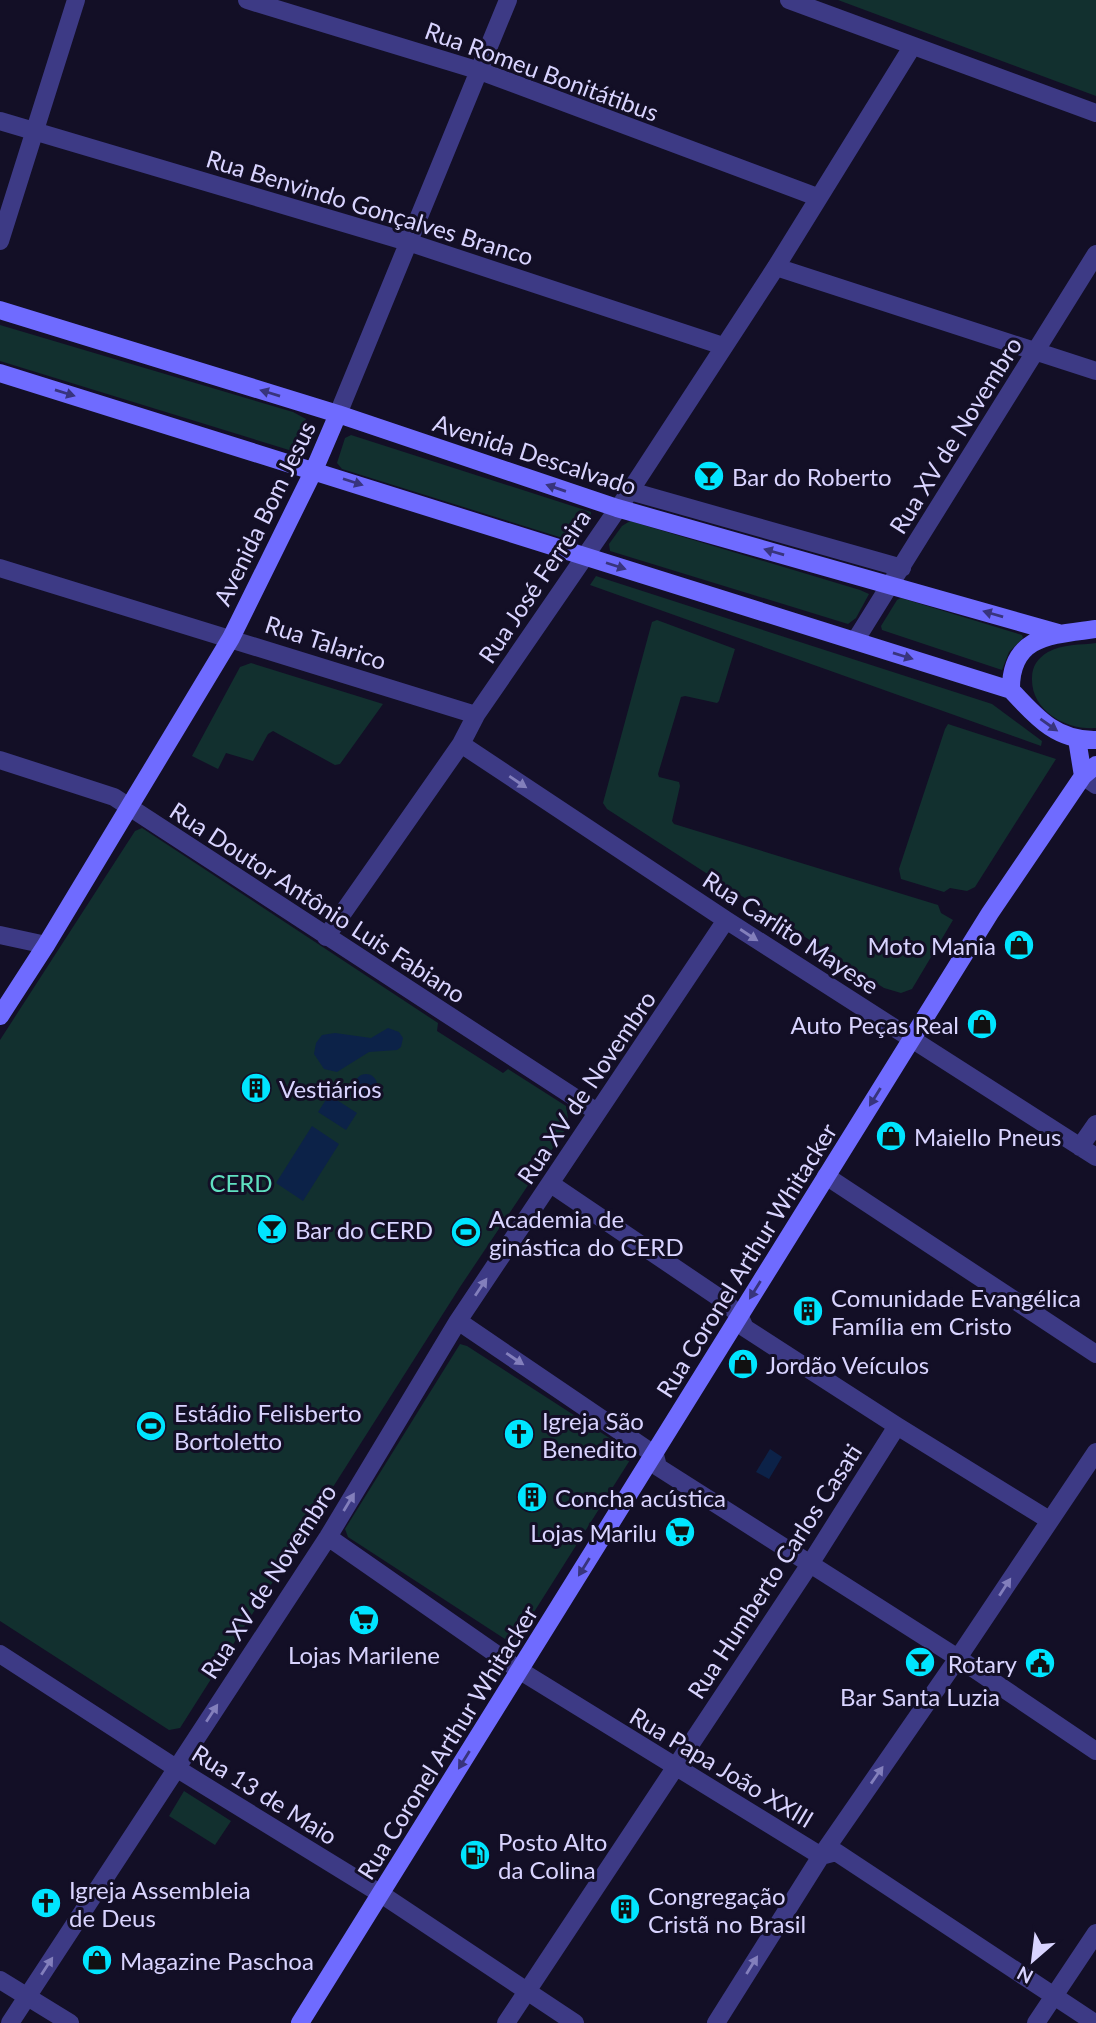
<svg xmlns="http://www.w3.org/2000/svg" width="1096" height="2023" viewBox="0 0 1096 2023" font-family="Lato,sans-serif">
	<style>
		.green { fill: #12302f }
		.water { fill: #0c2248 }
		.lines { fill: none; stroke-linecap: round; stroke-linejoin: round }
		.street { stroke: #3d3a85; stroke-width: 18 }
		.secondary { stroke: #6f6bff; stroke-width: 18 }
		.oneway { fill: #38347d }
		.oneway2 { fill: #837fbc }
		.labels { text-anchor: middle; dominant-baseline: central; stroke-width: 6; stroke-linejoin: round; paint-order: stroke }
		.street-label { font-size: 24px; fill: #d9d4ff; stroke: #130f26 }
		.poi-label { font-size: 24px; fill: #d9d4ff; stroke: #130f26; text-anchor: start }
		.park-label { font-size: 24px; fill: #5fe0c0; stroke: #130f26 }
	</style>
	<rect width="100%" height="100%" fill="#130f26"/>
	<path class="green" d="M 838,0 L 1096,0 L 1096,96 Z
		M 0,325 L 293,412 L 306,419 L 299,446 L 289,450 L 0,361 Z
		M 351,435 L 591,512 L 591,516 L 580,536 L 569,540 L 342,469 L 337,463 L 345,438 Z
		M 630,521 L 860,590 L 869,594 L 856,618 L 848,624 L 610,551 L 609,544 L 622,526 Z
		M 596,576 L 992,704 L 1042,741 L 1041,746 L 590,585 Z
		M 901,598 L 1022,635 L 1023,638 L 1009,652 L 1002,670 L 882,630 L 881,626 L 897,600 Z
		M 657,620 L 735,649 L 719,701 L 717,703 L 685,696 L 681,697 L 658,774 L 659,777 L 679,782 L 680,786 L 672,821 L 674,824 L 938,905 L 941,913 L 953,920 L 912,989 L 901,993 L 884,988 L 607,809 L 603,803 L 652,622 Z
		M 1096,643 L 1096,728 C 1066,730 1031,711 1032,678 C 1032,666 1038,658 1048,652 C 1062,644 1081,645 1096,643 Z
		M 251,663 L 383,704 L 340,764 L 335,765 L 273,731 L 268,734 L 253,761 L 226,753 L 218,769 L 192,756 L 240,667 Z
		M 948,724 L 1056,759 L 975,887 L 967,891 L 950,888 L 944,892 L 901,879 L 899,869 L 945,729 Z
		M 142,828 L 438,1023 L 437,1031 L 503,1073 L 508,1069 L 566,1106 L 569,1124 L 460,1287 L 180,1728 L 169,1730 L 0,1621 L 0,1040 L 135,831 Z
		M 460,1344 L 467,1346 L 628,1450 L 630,1460 L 517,1639 L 508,1641 L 348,1537 L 345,1529 Z
		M 184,1791 L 231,1821 L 215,1845 L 169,1816 Z"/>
	<path class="water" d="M 388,1028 L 399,1032 L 403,1038 L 401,1047 L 397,1050 L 369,1052 L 337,1072 L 324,1069 L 314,1054 L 316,1043 L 322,1035 L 335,1033 L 371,1038 Z
		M355 1085a11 11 0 1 1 22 0a11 11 0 1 1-22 0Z
		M 329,1095 L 357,1113 L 346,1130 L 318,1112 Z
		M 312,1126 L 339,1144 L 303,1201 L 276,1183 Z
		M 770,1449 L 782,1457 L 769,1479 L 756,1472 Z"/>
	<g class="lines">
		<path class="street" d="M 247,0 L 480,71 L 817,197
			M 789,0 L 1096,113
			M 0,121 L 408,242 L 723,346
			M 0,241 L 76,0
			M 776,267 L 1096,371
			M 338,414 L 508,0
			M 630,491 L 902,568
			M 0,568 L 476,715
			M 855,641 L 1096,254
			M 461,744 L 726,920 L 1096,1157
			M 0,760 L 114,797 L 597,1112
			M 1083,776 L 1096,785
			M 0,935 L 46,945
			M 326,937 L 461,744 L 476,715 L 630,491 L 776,267 L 912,47
			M 1080,1147 L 1096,1124
			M 826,1176 L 1096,1354
			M 551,1184 L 724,1301 L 739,1315 L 745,1328 L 897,1426 L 1049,1520
			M 458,1321 L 655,1455 L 658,1467 L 958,1658 L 1096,1751
			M 328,1537 L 519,1670 L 821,1856 L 836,1852 L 1095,2023
			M 0,1654 L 176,1768 L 381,1894 L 575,2023
			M 0,1980 L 70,2023
			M 10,2023 L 328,1537 L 458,1321 L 726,920
			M 506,2023 L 810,1564 L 897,1426
			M 716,2023 L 821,1856 L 958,1658 L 1096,1452
			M 1036,2023 L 1096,1933"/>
		<path class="secondary" d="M 0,310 L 338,414 L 617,508 L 1058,633
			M 0,373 L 1011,690
			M 1011,690 C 1010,634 1054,635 1096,629
			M 1011,690 C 1036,717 1056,741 1096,740
			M 1077,739 L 1083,776
			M 0,1016 L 46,945 L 231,638 L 314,470 L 338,414
			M 300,2023 L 990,913 L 1083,776 L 1096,765"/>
	</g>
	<defs><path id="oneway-solid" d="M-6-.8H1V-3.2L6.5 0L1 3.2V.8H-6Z" transform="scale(1.75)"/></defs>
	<g class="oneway">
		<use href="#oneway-solid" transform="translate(65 393) rotate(17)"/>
		<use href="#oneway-solid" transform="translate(270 393) rotate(-163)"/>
		<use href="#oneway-solid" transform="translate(353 482) rotate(18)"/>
		<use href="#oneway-solid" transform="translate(556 488) rotate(-161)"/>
		<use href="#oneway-solid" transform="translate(774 552) rotate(-164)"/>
		<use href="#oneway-solid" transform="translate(616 566) rotate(18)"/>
		<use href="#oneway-solid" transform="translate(993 614) rotate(-164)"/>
		<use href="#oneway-solid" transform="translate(903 656) rotate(17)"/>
		<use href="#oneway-solid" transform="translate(1049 725) rotate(35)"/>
		<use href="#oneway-solid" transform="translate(875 1097) rotate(122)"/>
		<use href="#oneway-solid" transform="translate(755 1290) rotate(122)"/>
		<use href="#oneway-solid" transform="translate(584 1567) rotate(122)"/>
		<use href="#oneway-solid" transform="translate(464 1760) rotate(122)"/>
	</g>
	<g class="oneway2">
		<use href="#oneway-solid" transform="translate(518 782) rotate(34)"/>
		<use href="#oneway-solid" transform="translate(749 935) rotate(33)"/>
		<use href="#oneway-solid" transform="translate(481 1287) rotate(-56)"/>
		<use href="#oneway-solid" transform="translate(515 1359) rotate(34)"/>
		<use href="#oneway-solid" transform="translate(349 1502) rotate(-59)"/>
		<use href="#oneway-solid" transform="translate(1005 1587) rotate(-57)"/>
		<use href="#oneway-solid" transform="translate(212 1713) rotate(-57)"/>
		<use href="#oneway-solid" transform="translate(877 1775) rotate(-55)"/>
		<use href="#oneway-solid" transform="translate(752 1965) rotate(-58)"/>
		<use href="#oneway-solid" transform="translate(47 1966) rotate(-57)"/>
	</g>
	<defs>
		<g id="bar-disc" transform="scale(1.575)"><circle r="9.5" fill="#00e5ff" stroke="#130f26"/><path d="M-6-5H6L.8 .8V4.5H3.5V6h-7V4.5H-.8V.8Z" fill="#111"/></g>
		<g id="shop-disc" transform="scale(1.575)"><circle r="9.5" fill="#00e5ff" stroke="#130f26"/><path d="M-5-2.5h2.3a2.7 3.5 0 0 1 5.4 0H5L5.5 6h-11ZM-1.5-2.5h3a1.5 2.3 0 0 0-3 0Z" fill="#111"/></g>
		<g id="building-disc" transform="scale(1.575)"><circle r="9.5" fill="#00e5ff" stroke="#130f26"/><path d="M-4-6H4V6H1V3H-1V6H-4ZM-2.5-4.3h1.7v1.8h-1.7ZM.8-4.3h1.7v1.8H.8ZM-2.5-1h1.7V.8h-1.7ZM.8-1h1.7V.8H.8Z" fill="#111"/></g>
		<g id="stadium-disc" transform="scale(1.575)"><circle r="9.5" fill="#00e5ff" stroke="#130f26"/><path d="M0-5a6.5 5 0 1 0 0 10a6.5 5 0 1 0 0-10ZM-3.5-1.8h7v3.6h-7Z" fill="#111"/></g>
		<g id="church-disc" transform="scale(1.575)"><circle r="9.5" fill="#00e5ff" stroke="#130f26"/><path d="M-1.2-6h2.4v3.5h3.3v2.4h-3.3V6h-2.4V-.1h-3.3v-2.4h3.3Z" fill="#111"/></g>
		<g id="supermarket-disc" transform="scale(1.575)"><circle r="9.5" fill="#00e5ff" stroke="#130f26"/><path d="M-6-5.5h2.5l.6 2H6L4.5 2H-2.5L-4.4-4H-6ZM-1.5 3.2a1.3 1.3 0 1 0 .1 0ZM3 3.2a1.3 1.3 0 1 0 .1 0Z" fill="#111"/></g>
		<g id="civic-disc" transform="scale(1.575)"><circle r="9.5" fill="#00e5ff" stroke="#130f26"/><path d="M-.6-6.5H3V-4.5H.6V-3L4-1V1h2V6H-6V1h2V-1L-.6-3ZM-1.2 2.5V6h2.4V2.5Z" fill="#111"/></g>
		<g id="fuel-disc" transform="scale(1.575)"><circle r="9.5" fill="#00e5ff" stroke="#130f26"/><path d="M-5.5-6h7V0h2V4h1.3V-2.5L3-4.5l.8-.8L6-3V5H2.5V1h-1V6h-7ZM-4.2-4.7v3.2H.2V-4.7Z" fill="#111"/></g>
	</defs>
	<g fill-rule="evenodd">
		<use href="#bar-disc" x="709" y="476"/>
		<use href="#shop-disc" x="1019" y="945"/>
		<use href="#shop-disc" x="982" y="1024"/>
		<use href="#building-disc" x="256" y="1088"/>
		<use href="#shop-disc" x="891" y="1136"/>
		<use href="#bar-disc" x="272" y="1229"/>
		<use href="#stadium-disc" x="466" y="1232"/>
		<use href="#building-disc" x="808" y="1311"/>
		<use href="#shop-disc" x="743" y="1364"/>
		<use href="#stadium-disc" x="151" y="1426"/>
		<use href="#church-disc" x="519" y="1434"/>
		<use href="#building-disc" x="532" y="1497"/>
		<use href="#supermarket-disc" x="680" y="1532"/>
		<use href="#supermarket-disc" x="364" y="1620"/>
		<use href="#bar-disc" x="920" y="1662"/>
		<use href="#civic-disc" x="1040" y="1663"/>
		<use href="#fuel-disc" x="475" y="1855"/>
		<use href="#church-disc" x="46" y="1903"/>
		<use href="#building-disc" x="625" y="1909"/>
		<use href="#shop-disc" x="97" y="1960"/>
	</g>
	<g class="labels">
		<g class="street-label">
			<text transform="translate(542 71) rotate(20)">Rua Romeu Bonitátibus</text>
			<text transform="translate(370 207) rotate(17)">Rua Benvindo Gonçalves Branco</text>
			<text transform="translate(955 435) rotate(-58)">Rua XV de Novembro</text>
			<text transform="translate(535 454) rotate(18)">Avenida Descalvado</text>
			<text transform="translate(264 513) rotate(-64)">Avenida Bom Jesus</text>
			<text transform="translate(534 586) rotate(-56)">Rua José Ferreira</text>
			<text transform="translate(326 642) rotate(18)">Rua Talarico</text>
			<text transform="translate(318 902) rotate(33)">Rua Doutor Antônio Luis Fabiano</text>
			<text transform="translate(791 932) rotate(33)">Rua Carlito Mayese</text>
			<text transform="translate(586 1087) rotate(-56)">Rua XV de Novembro</text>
			<text transform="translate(746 1260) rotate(-58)">Rua Coronel Arthur Whitacker</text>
			<text transform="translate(774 1571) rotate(-57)">Rua Humberto Carlos Casati</text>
			<text transform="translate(268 1581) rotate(-57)">Rua XV de Novembro</text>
			<text transform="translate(447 1742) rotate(-58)">Rua Coronel Arthur Whitacker</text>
			<text transform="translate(722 1767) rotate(31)">Rua Papa João XXIII</text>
			<text transform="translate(265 1794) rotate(32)">Rua 13 de Maio</text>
		</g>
		<g class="poi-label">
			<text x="732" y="476">Bar do Roberto</text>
			<text x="996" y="945" text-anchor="end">Moto Mania</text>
			<text x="959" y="1024" text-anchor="end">Auto Peças Real</text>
			<text x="279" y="1088">Vestiários</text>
			<text x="914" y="1136">Maiello Pneus</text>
			<text x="489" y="1218">Academia de<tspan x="489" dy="28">ginástica do CERD</tspan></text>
			<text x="295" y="1229">Bar do CERD</text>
			<text x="831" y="1297">Comunidade Evangélica<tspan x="831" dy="28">Família em Cristo</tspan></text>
			<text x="766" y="1364">Jordão Veículos</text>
			<text x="174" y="1412">Estádio Felisberto<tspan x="174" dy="28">Bortoletto</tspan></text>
			<text x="542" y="1420">Igreja São<tspan x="542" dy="28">Benedito</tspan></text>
			<text x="555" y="1497">Concha acústica</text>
			<text x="657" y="1532" text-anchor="end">Lojas Marilu</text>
			<text x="364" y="1654" text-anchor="middle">Lojas Marilene</text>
			<text x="1017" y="1663" text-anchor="end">Rotary</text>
			<text x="920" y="1696" text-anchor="middle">Bar Santa Luzia</text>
			<text x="498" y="1841">Posto Alto<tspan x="498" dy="28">da Colina</tspan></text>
			<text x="69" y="1889">Igreja Assembleia<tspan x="69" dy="28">de Deus</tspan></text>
			<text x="648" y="1895">Congregação<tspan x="648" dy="28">Cristã no Brasil</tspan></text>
			<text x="120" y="1960">Magazine Paschoa</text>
		</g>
		<g class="park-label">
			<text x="241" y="1182">CERD</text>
		</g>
	</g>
	<g transform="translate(1033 1960) rotate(208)" stroke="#130f26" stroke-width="5" paint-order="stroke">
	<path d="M0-5L12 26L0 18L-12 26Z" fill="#d9d4ff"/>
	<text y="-10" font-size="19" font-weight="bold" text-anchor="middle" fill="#d9d4ff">N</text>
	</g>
</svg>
